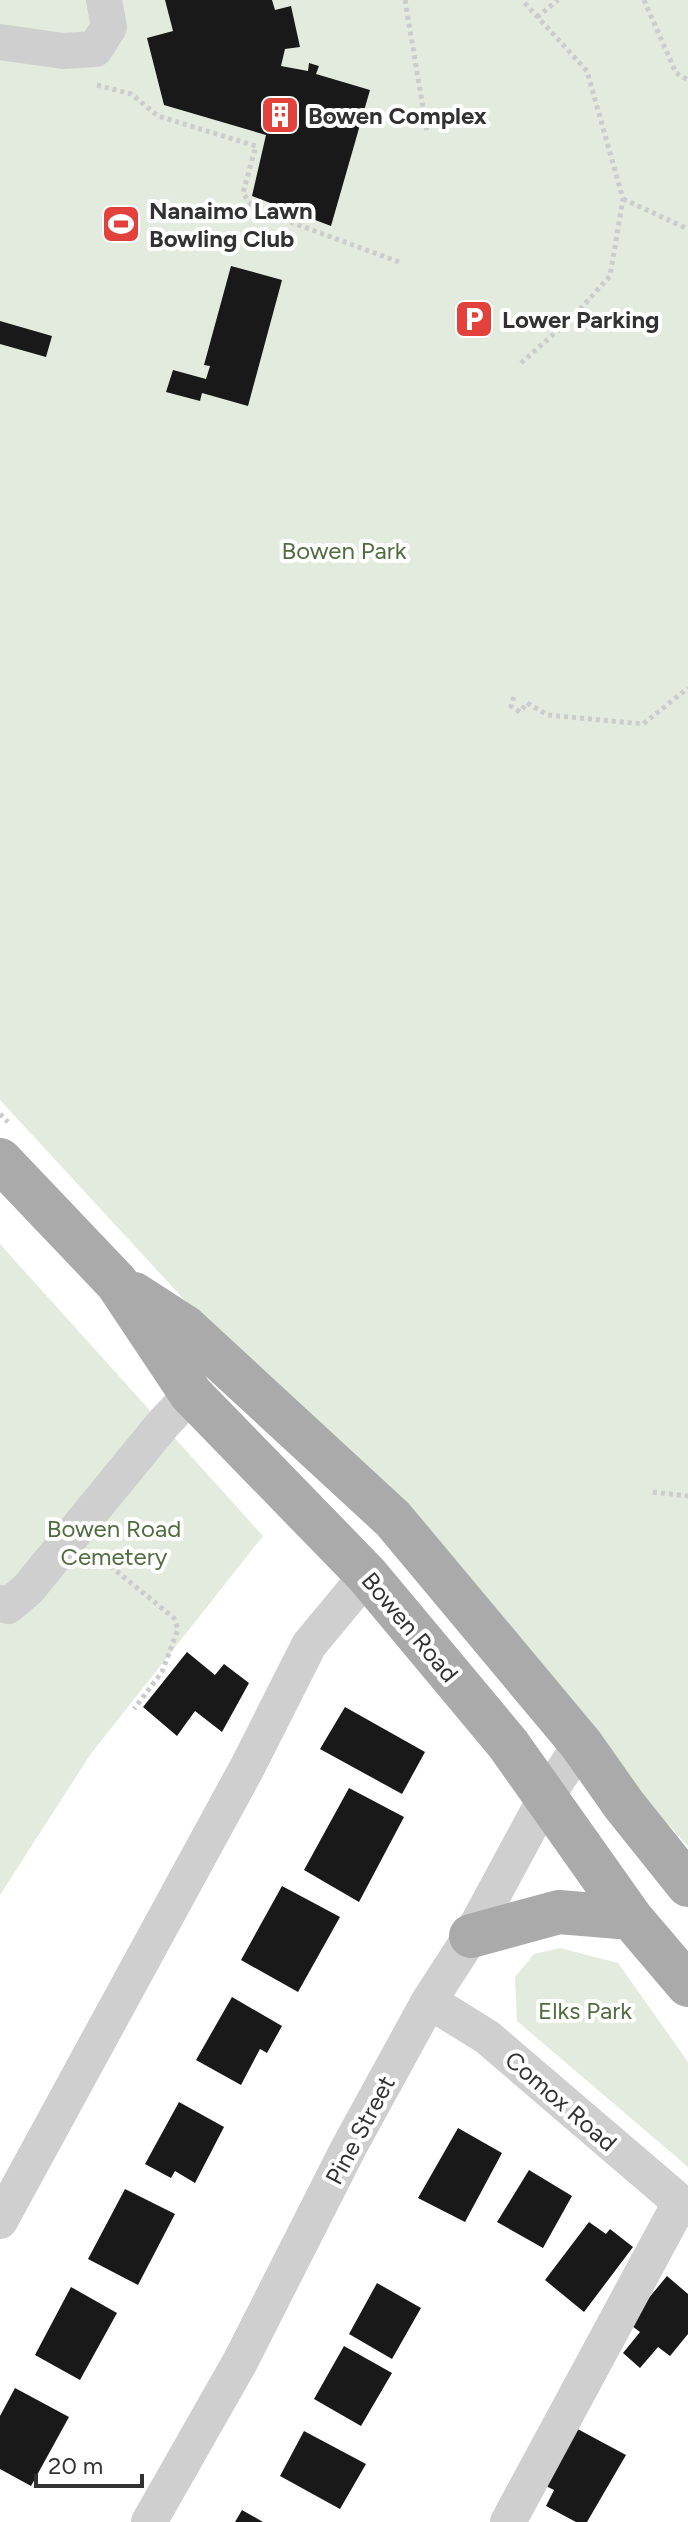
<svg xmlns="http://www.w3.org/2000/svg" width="688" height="2522" viewBox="0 0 688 2522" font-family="Figtree,sans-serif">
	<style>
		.green { fill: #e3ebde }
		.building { fill: #191919 }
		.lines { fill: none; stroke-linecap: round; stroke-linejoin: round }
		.path { stroke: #ccc; stroke-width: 5; stroke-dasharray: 4 4; stroke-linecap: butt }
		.minor { stroke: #cfcfcf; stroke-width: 36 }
		.major { stroke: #aaa; stroke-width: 44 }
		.labels { text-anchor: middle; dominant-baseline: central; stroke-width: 8; stroke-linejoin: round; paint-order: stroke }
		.poi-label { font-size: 24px; font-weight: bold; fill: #323232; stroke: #fff; text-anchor: start }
		.park-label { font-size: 24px; fill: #506d3f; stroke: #fff }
		.street-label { font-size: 24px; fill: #323232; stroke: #fff }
	</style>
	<rect width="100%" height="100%" fill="#fff"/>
	<path class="green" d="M 0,0 L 688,0 L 688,1846 L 0,1100 Z
		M 0,1244 L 263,1536 L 90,1755 L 0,1895 Z
		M 560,1948 L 618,1963 L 688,2062 L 688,2167 L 517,2021 L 515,1977 L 534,1954 Z"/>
	<path class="building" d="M 165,0 L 272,0 L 275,10 L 291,6 L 300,47 L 285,49 L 281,66 L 308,71 L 309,63 L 319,66 L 316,74 L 370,90 L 331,226 L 252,196 L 266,135 L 164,105 L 147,38 L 173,31 Z
		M 231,266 L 282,280 L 248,406 L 202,393 L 200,401 L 166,392 L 173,370 L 206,379 L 210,366 L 204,365 Z
		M 0,321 L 52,336 L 46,357 L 0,344 Z
		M 187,1652 L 215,1675 L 224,1664 L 249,1683 L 222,1732 L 195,1711 L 177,1736 L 143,1707 Z
		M 345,1707 L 425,1752 L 402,1794 L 320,1749 Z
		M 349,1788 L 404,1817 L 359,1902 L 304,1870 Z
		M 282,1886 L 340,1917 L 298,1992 L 241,1960 Z
		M 232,1997 L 282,2026 L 267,2053 L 260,2049 L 241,2085 L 196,2060 Z
		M 179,2102 L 224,2127 L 195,2183 L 175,2171 L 171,2178 L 145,2164 Z
		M 458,2128 L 502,2153 L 465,2222 L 418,2198 Z
		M 529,2170 L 572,2196 L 543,2248 L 497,2222 Z
		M 125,2189 L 175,2214 L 138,2285 L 88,2259 Z
		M 589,2222 L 606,2234 L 610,2229 L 633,2247 L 584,2312 L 545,2280 Z
		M 667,2276 L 688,2294 L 688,2334 L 670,2356 L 658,2347 L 640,2368 L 623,2353 L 640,2332 L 628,2323 Z
		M 377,2283 L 421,2308 L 392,2359 L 349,2334 Z
		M 71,2287 L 117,2313 L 80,2380 L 35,2355 Z
		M 344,2346 L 392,2373 L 361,2426 L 314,2399 Z
		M 15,2388 L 69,2417 L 31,2486 L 0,2469 L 0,2416 Z
		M 572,2426 L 626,2455 L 587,2522 L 576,2522 L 546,2506 L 554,2490 L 540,2483 Z
		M 304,2431 L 366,2464 L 340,2509 L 280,2476 Z
		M 242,2510 L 263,2522 L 235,2522 Z"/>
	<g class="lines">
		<path class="path" d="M 405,0 L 427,132
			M 644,0 L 676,73 L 688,80
			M 537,17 L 558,0
			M 97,85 L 131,94 L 158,116 L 256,146 L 243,193 L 257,213 L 285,220 L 399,262
			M 623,199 L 688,229
			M 521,363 L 573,317 L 610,276 L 623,199 L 587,71 L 522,0
			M 514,697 L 511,706 L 520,712 L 527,703 L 548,715 L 643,724 L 688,688
			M 0,1114 L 8,1122
			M 653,1492 L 688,1496
			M 98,1556 L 174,1618 L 178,1629 L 162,1672 L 134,1709"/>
		<path class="minor" d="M 0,42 L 63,51 L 95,49 L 109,27 L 104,0
			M 0,1603 L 8,1606 L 28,1589 L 163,1424 L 191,1394
			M 429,2001 L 487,2037 L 688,2209
			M 0,2221 L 248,1766 L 309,1645 L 367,1575
			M 149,2522 L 240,2362 L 349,2147 L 429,2001 L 471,1936 L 546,1797 L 581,1744
			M 508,2522 L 680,2203"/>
		<path class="major" d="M 0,1160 L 117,1283 L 191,1394 L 367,1575 L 508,1744 L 631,1918 L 688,1985
			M 134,1294 L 185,1327 L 393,1519 L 581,1744 L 624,1805 L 688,1885
			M 471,1936 L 559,1912 L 631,1918"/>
	</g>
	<defs>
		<g id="building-square" transform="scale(2)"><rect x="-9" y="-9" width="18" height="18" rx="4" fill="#e2423b" stroke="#fff"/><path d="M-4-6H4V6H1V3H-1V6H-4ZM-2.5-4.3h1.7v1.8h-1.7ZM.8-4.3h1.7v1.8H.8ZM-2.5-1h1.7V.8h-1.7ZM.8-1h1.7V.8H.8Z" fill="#fff"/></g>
		<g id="stadium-square" transform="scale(2)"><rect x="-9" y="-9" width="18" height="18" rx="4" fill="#e2423b" stroke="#fff"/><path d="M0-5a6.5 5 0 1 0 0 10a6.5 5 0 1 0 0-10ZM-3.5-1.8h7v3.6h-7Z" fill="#fff"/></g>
		<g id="parking-square" transform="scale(2)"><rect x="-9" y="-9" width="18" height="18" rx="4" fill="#e2423b" stroke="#fff"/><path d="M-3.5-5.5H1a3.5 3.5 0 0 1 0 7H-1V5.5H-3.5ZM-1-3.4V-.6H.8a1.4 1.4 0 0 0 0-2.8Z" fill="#fff"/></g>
	</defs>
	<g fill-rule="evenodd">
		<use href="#building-square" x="280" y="115"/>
		<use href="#stadium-square" x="121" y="224"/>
		<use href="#parking-square" x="474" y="319"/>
	</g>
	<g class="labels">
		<g class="poi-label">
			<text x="308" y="115">Bowen Complex</text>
			<text x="149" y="210">Nanaimo Lawn<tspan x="149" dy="28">Bowling Club</tspan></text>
			<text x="502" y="319">Lower Parking</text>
		</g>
		<g class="park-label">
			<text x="344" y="550">Bowen Park</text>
			<text x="114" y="1528">Bowen Road<tspan x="114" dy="28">Cemetery</tspan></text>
			<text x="585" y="2010">Elks Park</text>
		</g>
		<g class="street-label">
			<text transform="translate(410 1627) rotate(50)">Bowen Road</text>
			<text transform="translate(561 2101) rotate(41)">Comox Road</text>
			<text transform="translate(360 2130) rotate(-62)">Pine Street</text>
		</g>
	</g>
	<path d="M36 2474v12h106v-12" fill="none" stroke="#323232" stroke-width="4"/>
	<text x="48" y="2474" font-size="24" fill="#323232" stroke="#ffffff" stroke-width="6" paint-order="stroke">20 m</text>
</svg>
